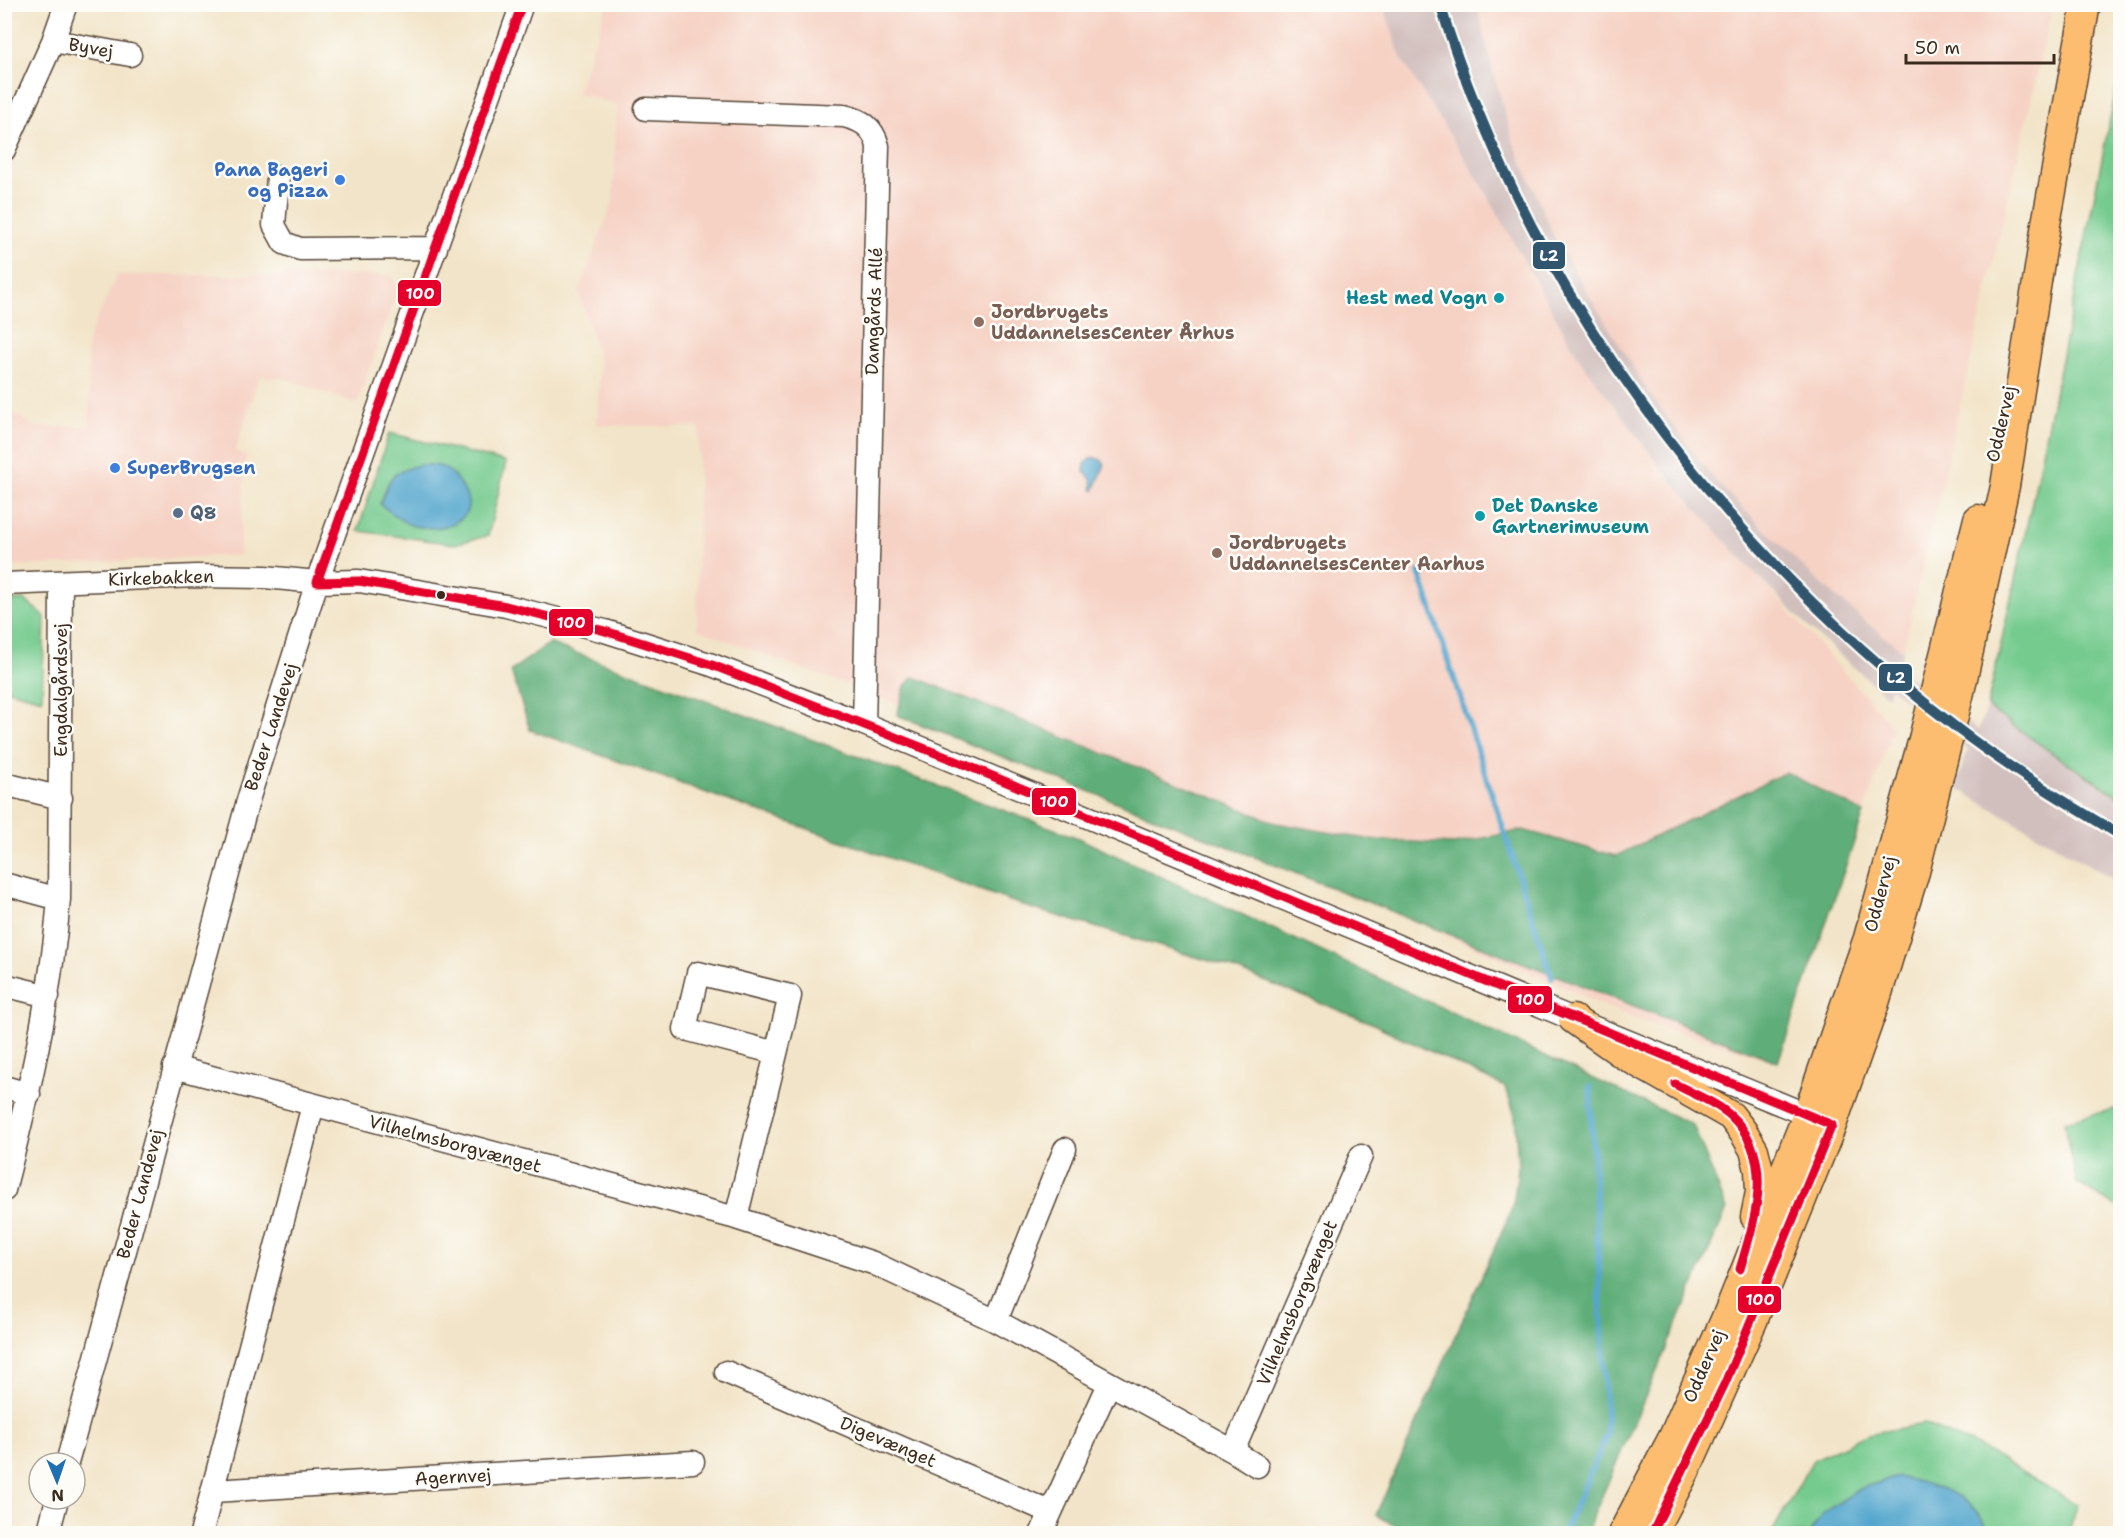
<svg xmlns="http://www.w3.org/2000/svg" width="2125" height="1538" viewBox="0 0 2125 1538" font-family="'Shantell Sans',sans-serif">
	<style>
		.built { fill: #f6d2c4 }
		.industrial { fill: #d1bfbe }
		.green { fill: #74ca8e; stroke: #587a56; stroke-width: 1.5 }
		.forest { fill: #5fae79; stroke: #4d6c4c; stroke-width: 1.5 }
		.water { fill: #52a6cd; stroke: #466876; stroke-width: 1.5 }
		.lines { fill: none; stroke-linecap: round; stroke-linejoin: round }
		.stream { stroke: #52a6cd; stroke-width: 6 }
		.minor-casing { stroke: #564638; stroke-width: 25 }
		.major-casing { stroke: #564638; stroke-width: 31 }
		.minor { stroke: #fff; stroke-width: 22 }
		.major { stroke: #fcbd6f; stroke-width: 28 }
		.bus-1-casing { stroke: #fdfcf7; stroke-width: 14 }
		.bus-1 { stroke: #e4002b; stroke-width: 9 }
		.rail-1-casing { stroke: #fdfcf7; stroke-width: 15 }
		.rail-1 { stroke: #30556e; stroke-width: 10 }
		.shop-dot { fill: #3f7fe0; stroke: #fdfcf7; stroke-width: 2 }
		.culture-dot { fill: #0f9aa8; stroke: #fdfcf7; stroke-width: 2 }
		.education-dot { fill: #8d6e63; stroke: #fdfcf7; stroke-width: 2 }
		.service-dot { fill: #5c6f8a; stroke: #fdfcf7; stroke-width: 2 }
		.bus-dot { fill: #3b2a1e; stroke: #fdfcf7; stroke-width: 2 }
		.labels { text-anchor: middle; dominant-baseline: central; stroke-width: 5; stroke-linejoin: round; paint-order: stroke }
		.street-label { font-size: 18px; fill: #3b2a1e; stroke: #fdfcf7 }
		.shop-label { font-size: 18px; font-weight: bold; fill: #366cbe; stroke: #fdfcf7; text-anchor: end }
		.culture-label { font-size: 18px; font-weight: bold; fill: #0d838f; stroke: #fdfcf7; text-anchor: end }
		.education-label { font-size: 18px; font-weight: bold; fill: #785e54; stroke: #fdfcf7; text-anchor: start }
		.service-label { font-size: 18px; font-weight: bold; fill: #4e5e75; stroke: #fdfcf7; text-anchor: start }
		.line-badge { stroke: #fdfcf7; stroke-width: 2 }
		.badge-label { font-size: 16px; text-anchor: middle; font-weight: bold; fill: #fff }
	</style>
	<rect width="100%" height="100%" fill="#fdfcf7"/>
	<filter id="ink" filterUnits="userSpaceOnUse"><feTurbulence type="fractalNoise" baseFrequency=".0167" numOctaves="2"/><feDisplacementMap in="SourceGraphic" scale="12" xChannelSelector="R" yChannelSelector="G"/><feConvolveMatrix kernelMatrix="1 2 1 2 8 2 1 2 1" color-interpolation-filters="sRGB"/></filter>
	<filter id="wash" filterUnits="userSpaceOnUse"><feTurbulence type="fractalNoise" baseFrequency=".008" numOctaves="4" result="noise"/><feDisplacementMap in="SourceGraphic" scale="24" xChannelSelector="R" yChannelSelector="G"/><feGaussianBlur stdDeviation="1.35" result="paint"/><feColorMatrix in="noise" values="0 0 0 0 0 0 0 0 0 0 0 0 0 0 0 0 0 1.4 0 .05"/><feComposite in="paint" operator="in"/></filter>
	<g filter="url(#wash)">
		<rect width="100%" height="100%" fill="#f2e4c8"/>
		<path class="built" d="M 607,5 L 1383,5 L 1401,58 L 1481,184 L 1580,360 L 1668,477 L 1893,727 L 1778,1062 L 1635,1019 L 1408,918 L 1234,848 L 896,704 L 697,629 L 699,427 L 597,425 L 600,364 L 579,291 L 613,201 L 617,105 L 577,93 Z
			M 1477,5 L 2053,5 L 1903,651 L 1862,619 L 1814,577 L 1718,484 L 1647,390 L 1555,239 L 1512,138 L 1493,72 Z
			M 117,275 L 392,275 L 398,289 L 357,404 L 287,379 L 259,376 L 235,451 L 246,455 L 239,555 L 5,567 L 5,407 L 36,427 L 90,426 L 87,341 Z"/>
		<path class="industrial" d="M 1383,5 L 1477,5 L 1493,72 L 1512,138 L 1555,239 L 1647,390 L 1718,484 L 1814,577 L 1862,619 L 1903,651 L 1899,669 L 1978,730 L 1987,707 L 2065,762 L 2120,797 L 2120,883 L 1955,787 L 1968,750 L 1891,688 L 1887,696 L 1810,629 L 1747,565 L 1668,477 L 1580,360 L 1481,184 L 1401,58 Z"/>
		<path class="green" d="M 2120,70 L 2120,797 L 2065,762 L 1987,707 L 2032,502 Z
			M 389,433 L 506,462 L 488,536 L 454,544 L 358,531 Z
			M 25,600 L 45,617 L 42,699 L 5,689 L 5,601 Z
			M 2115,1109 L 2120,1110 L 2120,1209 L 2077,1183 L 2064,1121 Z
			M 1924,1424 L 1978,1446 L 2078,1505 L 2068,1533 L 1988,1533 L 1988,1526 L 1898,1477 L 1861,1488 L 1823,1513 L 1810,1533 L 1771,1534 L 1813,1460 L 1868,1434 Z"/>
		<path class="forest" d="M 549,643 L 1076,837 L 1693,1125 L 1727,1209 L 1586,1533 L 1408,1533 L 1376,1515 L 1513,1206 L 1518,1168 L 1515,1115 L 1505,1087 L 1369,1022 L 1223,965 L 1027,907 L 530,730 L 511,671 Z
			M 914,677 L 1276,823 L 1372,840 L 1454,844 L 1523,830 L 1616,856 L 1786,772 L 1864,813 L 1778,1062 L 1408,918 L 897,715 L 905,686 Z"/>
		<path class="water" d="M 1093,457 L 1101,460 L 1105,464 L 1094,491 L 1092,489 C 1094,481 1090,477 1084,472 C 1084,464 1086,461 1093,457 Z
			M 419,465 C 426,465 437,464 442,467 C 450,470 457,479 462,487 C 485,522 438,534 411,525 C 400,521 390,512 380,504 C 392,475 388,474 419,465 Z
			M 1898,1477 C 1930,1485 1961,1489 1981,1517 C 1986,1523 1988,1526 1988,1533 L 1810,1533 L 1823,1513 L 1861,1488 Z"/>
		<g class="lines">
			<path class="stream" d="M 1419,572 L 1552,978
				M 1563,1534 L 1607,1435 L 1590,1087"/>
		</g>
	</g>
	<g filter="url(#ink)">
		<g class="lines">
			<g class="minor-casing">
				<path id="minor" d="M 53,41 L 130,55
					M 646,109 L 844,116 C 862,120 873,127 878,146 L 864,724
					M 4,150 L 53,41 L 66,4
					M 278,177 L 274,225 L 284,243 L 300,249 L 436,248
					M 4,584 L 196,576 L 265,577 L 317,582 L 359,581 L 506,606 L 605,631 L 712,665 L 864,724 L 1573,1019 L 1822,1121
					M 4,784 L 61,798
					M 4,884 L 59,899
					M 4,985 L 48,996
					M 174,1067 L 736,1218 L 873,1263 L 996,1321 L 1233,1451 L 1257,1466
					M 4,1087 L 29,1094
					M 4,1190 C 29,1094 51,998 59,899 L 61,582
					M 736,1218 L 790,996 L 698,973 L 685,1029 L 776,1053
					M 996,1321 L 1065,1149
					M 726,1372 L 1050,1512
					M 1233,1451 L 1361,1156
					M 67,1463 L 249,797 L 317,582 L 522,4
					M 213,1491 L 693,1462
					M 48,1534 L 57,1499
					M 201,1534 L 313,1105
					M 1041,1534 L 1109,1384"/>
			</g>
			<g class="major-casing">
				<path id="major" d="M 1573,1019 L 1624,1055 L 1731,1116 L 1744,1133 L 1754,1150 L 1759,1170 L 1760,1192 L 1755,1217
					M 1622,1534 L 1673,1437 L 1728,1313 L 1807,1115 L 1868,938 L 1923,739 L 1978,519
					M 1652,1534 L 1685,1472 L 1753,1321 L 1832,1125 L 1874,1006 L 1915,872 L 1960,692 L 2005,486 L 2046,224 L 2086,4"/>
			</g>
			<use href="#minor" class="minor"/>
			<use href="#major" class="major"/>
			<g class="bus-1-casing">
				<path id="bus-1" d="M 317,582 L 359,581 L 506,606 L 605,631 L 712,665 L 956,761 L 1832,1125 L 1725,1383 L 1652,1534
					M 317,582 L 522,4
					M 1675,1084 C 1693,1094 1716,1102 1731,1116 C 1776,1158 1755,1219 1740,1269"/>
			</g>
			<use href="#bus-1" class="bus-1"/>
			<g class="rail-1-casing">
				<path id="rail-1" d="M 1440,4 C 1527,289 1723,549 1958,729 C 2010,769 2065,802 2120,835"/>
			</g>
			<use href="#rail-1" class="rail-1"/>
		</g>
	</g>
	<g class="shop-dot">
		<circle cx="340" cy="180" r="6"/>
		<circle cx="115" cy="468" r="6"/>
	</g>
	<g class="culture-dot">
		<circle cx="1499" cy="298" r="6"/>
		<circle cx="1480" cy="516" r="6"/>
	</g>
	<g class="education-dot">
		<circle cx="979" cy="322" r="6"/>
		<circle cx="1217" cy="553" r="6"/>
	</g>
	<circle class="service-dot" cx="178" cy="513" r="6"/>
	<circle class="bus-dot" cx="441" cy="595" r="5"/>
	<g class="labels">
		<g class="street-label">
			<text transform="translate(91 48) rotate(10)">Byvej</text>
			<text transform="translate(874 311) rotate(-88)">Damgårds Allé</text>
			<text transform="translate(2001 424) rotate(-77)">Oddervej</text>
			<text transform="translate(161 578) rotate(-2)">Kirkebakken</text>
			<text transform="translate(61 690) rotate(-90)">Engdalgårdsvej</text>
			<text transform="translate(271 727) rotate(-72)">Beder Landevej</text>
			<text transform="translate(1880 894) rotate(-75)">Oddervej</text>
			<text transform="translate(455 1144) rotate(15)">Vilhelmsborgvænget</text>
			<text transform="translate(140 1194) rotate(-75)">Beder Landevej</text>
			<text transform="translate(1297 1303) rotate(-67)">Vilhelmsborgvænget</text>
			<text transform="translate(1704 1366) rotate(-66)">Oddervej</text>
			<text transform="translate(888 1442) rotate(23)">Digevænget</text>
			<text transform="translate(453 1477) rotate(-3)">Agernvej</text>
		</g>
		<g class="shop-label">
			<text x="328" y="170">Pana Bageri<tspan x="328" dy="21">og Pizza</tspan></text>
			<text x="127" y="468" text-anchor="start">SuperBrugsen</text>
		</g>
		<g class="culture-label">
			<text x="1487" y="298">Hest med Vogn</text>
			<text x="1492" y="506" text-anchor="start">Det Danske<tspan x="1492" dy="21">Gartnerimuseum</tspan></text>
		</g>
		<g class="education-label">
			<text x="991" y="312">Jordbrugets<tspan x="991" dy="21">UddannelsesCenter Århus</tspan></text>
			<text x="1229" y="543">Jordbrugets<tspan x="1229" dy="21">UddannelsesCenter Aarhus</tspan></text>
		</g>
		<g class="service-label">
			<text x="190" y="513">Q8</text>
		</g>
	</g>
	<g class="line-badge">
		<rect x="1532" y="241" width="34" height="29" rx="6" fill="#30556e"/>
		<rect x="397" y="279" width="45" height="28" rx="6" fill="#e4002b"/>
		<rect x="548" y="608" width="46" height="29" rx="6" fill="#e4002b"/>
		<rect x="1878" y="663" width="35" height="29" rx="6" fill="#30556e"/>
		<rect x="1031" y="787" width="46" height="29" rx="6" fill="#e4002b"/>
		<rect x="1507" y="985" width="46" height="29" rx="6" fill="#e4002b"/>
		<rect x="1737" y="1285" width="45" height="29" rx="6" fill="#e4002b"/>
	</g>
	<g class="badge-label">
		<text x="1549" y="261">L2</text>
		<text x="420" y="299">100</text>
		<text x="571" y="628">100</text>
		<text x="1896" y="683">L2</text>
		<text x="1054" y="807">100</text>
		<text x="1530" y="1005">100</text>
		<text x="1760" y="1305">100</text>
	</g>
	<rect width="2125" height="1538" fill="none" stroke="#fdfcf7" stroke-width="24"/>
	<g transform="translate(57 1481) rotate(178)"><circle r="28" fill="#fdfcf7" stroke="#afa8a0" stroke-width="1.5"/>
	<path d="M0-4.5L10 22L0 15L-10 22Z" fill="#1f6fb2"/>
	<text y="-9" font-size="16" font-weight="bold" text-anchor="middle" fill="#3b2a1e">N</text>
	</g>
	<path d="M1906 54v9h148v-9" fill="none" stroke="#3b2a1e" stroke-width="3"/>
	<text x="1915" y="54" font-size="18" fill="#3b2a1e" stroke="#fdfcf7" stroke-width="4.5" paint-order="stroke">50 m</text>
</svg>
